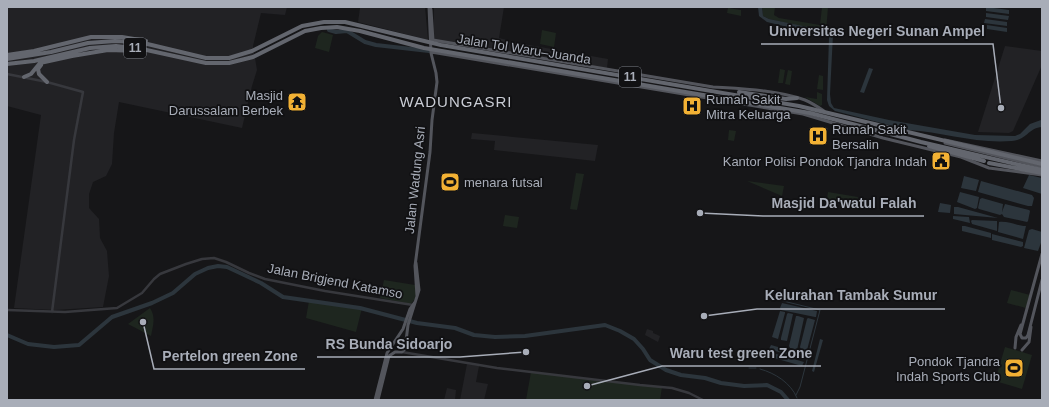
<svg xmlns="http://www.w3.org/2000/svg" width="1049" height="407" viewBox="0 0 1049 407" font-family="Arial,sans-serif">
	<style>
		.built { fill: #222225 }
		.green { fill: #1e261f }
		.water { fill: #2c353c }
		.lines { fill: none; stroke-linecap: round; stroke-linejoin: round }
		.stream { stroke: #2c353c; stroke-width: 1 }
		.river { stroke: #2c353c; stroke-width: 4 }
		.minor { stroke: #37383d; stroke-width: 2.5 }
		.major { stroke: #53555c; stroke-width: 3 }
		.highway { stroke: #63666e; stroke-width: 4 }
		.labels { text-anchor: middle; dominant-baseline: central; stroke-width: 3.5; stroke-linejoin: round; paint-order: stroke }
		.shield { fill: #111113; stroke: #7b7e86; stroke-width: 1 }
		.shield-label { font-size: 12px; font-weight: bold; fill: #a8adb8 }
		.street-label { font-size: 13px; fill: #a8adb8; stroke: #111113 }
		.poi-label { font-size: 13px; fill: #a8adb8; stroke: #111113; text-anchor: end }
		.quarter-label { font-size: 15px; letter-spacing: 1px; fill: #c9ccd4; stroke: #111113 }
		.leader { fill: none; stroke: #a8adb8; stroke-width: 1.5 }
		.callout-dot { fill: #a8adb8; stroke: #111113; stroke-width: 1.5 }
		.callout-label { font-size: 14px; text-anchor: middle; font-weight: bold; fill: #a8adb8; stroke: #111113; stroke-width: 3.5; stroke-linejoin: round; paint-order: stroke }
	</style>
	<rect width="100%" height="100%" fill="#161618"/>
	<path class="built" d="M 7,7 L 287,7 L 285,15 L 261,13 L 253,46 L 257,70 L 252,86 L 242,128 L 119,102 L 114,133 L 112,164 L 106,176 L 93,182 L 89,194 L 89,208 L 99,219 L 100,238 L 107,251 L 109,276 L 103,307 L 55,310 L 14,308 L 41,115 L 7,106 Z
		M 363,7 L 425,7 L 428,40 L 358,22 L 360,8 Z
		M 434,7 L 504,7 L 499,38 L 507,40 L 507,41 L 608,59 L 607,68 L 433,41 Z
		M 1005,46 L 1042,51 L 1042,65 L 1013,131 L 1009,133 L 978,132 Z
		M 820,126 L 828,128 L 827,134 L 823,134 L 822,139 L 819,138 L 818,143 L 812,142 L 814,132 L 820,131 Z
		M 472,133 L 598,145 L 595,161 L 494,150 L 495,141 L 471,139 Z
		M 647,329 L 653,331 L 653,333 L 660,336 L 658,342 L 645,335 Z
		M 467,364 L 479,366 L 476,382 L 488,384 L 484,400 L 460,400 Z
		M 447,388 L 456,390 L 455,400 L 444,400 Z"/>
	<path class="green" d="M 762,7 L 775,7 L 774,15 L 779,18 L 820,25 L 822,7 L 828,7 L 826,32 L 769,19 L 763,16 Z
		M 728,8 L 741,10 L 741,16 L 727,13 Z
		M 542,30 L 556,33 L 554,47 L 540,44 Z
		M 322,32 L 333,35 L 329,52 L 315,48 L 318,36 Z
		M 780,69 L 785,70 L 783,83 L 778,83 Z
		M 788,70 L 792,71 L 790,85 L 785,84 Z
		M 819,75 L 823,76 L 823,90 L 817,89 Z
		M 817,92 L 822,94 L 822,105 L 820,106 L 805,97 L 817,99 Z
		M 729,130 L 736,131 L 734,141 L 728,140 Z
		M 576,173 L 584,174 L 577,210 L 570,209 Z
		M 447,177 L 453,178 L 452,188 L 446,187 Z
		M 747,181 L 784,186 L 782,196 Z
		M 828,192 L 858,197 L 857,203 L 827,199 Z
		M 505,215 L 519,217 L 517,228 L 503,226 Z
		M 384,280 L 415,285 C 417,292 417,298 411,304 L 380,298 Z
		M 1011,290 L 1030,295 L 1026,308 L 1007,303 Z
		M 309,301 L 362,308 L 356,332 L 306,318 Z
		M 150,308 C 156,317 153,326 151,336 L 128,324 Z
		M 1005,347 L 1032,355 L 1022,389 L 995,381 Z
		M 531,372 L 662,387 L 660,400 L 526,400 Z"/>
	<path class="water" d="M 758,7 L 762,7 L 763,16 L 769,19 L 822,30 L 833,34 L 830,94 L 831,103 L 834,108 L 889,120 L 975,135 L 1015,136 L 1020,134 L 1030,124 L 1041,120 L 1042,120 L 1042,127 C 1028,128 1027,140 1012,141 C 975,144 944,132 908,130 L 835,111 L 829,106 L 827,100 L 829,37 L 767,22 L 759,16 Z
		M 986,7 L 1009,10 L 1009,14 L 986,11 Z
		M 986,13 L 1009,16 L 1008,20 L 986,17 Z
		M 985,19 L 1007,22 L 1007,26 L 984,23 Z
		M 987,25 L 1007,28 L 1007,32 L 987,29 Z
		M 869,68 L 873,69 L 864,93 L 860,92 Z
		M 1029,175 L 1042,178 L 1042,194 L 1023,188 Z
		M 964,176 L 979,180 L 976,191 L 961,188 Z
		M 981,181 L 1032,195 L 1034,198 L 1032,206 L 1028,206 L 978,192 Z
		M 960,192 L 979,197 L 977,208 L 975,209 L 957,202 Z
		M 982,198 L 1003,204 L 1002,212 L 1005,204 L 1029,210 L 1030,211 L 1028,221 L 1027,222 L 1004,217 L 1002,214 L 1000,215 L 979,209 L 978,208 L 980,199 Z
		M 940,203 L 951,205 L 950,213 L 938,212 Z
		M 954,207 L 958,207 L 998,218 L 954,214 Z
		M 953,216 L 969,217 L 970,223 L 953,219 Z
		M 972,220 L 997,221 L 997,231 L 972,224 L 971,221 Z
		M 999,222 C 1009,221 1017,226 1026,226 L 1023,239 L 998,232 Z
		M 962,226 L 965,226 L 991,233 L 991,238 L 962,231 Z
		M 1032,229 L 1042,232 L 1042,240 L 1038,251 L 1024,248 L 1029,230 Z
		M 992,234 L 1023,242 L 1023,246 L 1021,247 L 992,240 Z
		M 782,303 L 817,311 L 816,317 L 815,317 L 781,310 L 780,308 Z
		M 780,311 L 785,312 L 785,313 L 778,339 L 772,337 Z
		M 788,313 L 793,314 L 787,341 L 781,340 L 781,338 L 787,314 Z
		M 796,316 L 798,316 L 804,318 L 797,350 L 790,348 L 789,346 Z
		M 808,318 L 815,320 L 807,350 L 801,349 L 800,347 L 807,319 Z
		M 820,339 L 823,340 L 814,372 L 812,371 Z
		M 771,345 L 806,355 L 804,360 L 769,349 Z
		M 769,352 L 804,362 L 802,366 L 767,356 Z"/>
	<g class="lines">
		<path class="stream" d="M 783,301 L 820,310 L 800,387 L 796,395
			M 749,368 L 756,368
			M 760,369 C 775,373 791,383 797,398"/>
		<path class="river" d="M 329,30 L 336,32 L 347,31 L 365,42 L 376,45 L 429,51
			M 7,335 L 28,344 L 54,347 L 79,345 L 112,317 L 152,303 L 173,293 L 195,274 L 208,268 L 218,266 L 227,267 L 242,274 L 261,283 L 283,297 L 360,308 L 417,323 L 455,328 L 474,335 L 495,337 L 525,336 L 605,325 L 620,331 L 634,339 L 643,349 L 650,360 L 666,370 L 681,375 L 705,378 L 721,383 L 744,386 L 767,385 L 781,392 L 788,400"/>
		<path class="minor" d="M 7,74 L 47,82 L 83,92 L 74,140 L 52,312
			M 7,310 L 65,312 L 117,308 L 142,293 L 154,279 L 160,274 L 186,264 L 202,259 L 214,258 L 226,262 L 249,273 L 265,279 L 325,291 L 413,305
			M 402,352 L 497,368 L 640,385 L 672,388 L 689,393 L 703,400"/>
		<path class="major" d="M 430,7 L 431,10 L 433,41
			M 433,40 L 713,87 C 744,89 776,90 805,100 C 812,103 818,107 824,111
			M 431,52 L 803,114 L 883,138 L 961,157 L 989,168 L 1042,175
			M 945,140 L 1042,161
			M 945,143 L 1042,167
			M 1042,254 L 1020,334 L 1022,338 L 1026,338 L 1028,335 L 1042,280
			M 417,296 L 415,266 L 430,152 L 432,120 L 437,82 L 436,73 L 431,53 L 429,7
			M 1015,348 L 1016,337 L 1021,325
			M 1022,350 L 1029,342 L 1031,327
			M 395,352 L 402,352 L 405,349 L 408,325 L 419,290 L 416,263
			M 375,400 L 387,353 L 403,329 L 410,309 L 415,302
			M 378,400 L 389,356 L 395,352"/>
		<path class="highway" d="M 7,55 L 34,51 L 91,37 L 122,37 L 146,41
			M 7,59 L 51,52 L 88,43 L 115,41 L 139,42 L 206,58 L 229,58 L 252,51 L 302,26 L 324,22 L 345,22 L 441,45 L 799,106 L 1042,164
			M 7,64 L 34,61 L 90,48 L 116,46 L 142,49 L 206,63 L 229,63 L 253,57 L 305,31 L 321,28 L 337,27 L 360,31 L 424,48 L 810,113 L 921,142 L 1042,170
			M 41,65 L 38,69 L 39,74 L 47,82
			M 24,77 L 31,74 L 40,63 L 72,56 L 108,50 L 141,51
			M 739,92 L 786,99 L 797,98
			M 929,146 L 984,161
			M 989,163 L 1042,173"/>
	</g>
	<defs>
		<g id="temple-square" transform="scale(1)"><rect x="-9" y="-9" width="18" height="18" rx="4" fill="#f2b134" stroke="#111113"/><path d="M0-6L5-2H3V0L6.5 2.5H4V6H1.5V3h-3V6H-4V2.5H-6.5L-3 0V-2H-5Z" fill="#111"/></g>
		<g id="hospital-square" transform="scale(1)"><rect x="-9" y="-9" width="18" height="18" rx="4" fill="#f2b134" stroke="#111113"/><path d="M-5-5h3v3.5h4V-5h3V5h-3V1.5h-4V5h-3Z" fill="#111"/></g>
		<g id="civic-square" transform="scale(1)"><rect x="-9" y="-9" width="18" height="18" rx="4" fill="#f2b134" stroke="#111113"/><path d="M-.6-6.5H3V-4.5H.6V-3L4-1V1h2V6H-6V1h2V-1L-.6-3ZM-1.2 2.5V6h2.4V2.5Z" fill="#111"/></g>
		<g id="stadium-square" transform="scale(1)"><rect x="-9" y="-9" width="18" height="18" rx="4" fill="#f2b134" stroke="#111113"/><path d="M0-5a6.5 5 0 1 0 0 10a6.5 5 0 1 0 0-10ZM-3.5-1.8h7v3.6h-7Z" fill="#111"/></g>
	</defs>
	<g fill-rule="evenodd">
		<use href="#temple-square" x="297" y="102"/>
		<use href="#hospital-square" x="692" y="106"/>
		<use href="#hospital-square" x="818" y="136"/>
		<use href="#civic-square" x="941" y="161"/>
		<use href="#stadium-square" x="450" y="182"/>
		<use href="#stadium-square" x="1014" y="368"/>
	</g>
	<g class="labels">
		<g class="shield">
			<rect x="124" y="38" width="22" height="20" rx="3"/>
			<rect x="619" y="67" width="22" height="20" rx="3"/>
		</g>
		<g class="shield-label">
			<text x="135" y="48">11</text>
			<text x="630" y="77">11</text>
		</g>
		<g class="street-label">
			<text transform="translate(524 49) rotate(9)">Jalan Tol Waru–Juanda</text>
			<text transform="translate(415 180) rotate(-84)">Jalan Wadung Asri</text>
			<text transform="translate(335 281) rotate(11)">Jalan Brigjend Katamso</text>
		</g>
		<g class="poi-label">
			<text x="283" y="95">Masjid<tspan x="283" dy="15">Darussalam Berbek</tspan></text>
			<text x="706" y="99" text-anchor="start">Rumah Sakit<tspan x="706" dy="15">Mitra Keluarga</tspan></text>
			<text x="832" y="129" text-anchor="start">Rumah Sakit<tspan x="832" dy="15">Bersalin</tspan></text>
			<text x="927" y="161">Kantor Polisi Pondok Tjandra Indah</text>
			<text x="464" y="182" text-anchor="start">menara futsal</text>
			<text x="1000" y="361">Pondok Tjandra<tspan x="1000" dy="15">Indah Sports Club</tspan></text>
		</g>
		<g class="quarter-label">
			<text x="456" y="101">WADUNGASRI</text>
		</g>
	</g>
	<path class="leader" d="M1001 108L993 44H761M700 213L763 216H924M704 316L757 309H945M526 352L460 357H317M587 386L662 366H821M143 322L154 369H305"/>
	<g class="callout-dot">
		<circle cx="1001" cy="108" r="4"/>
		<circle cx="700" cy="213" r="4"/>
		<circle cx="704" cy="316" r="4"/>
		<circle cx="526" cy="352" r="4"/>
		<circle cx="587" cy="386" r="4"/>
		<circle cx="143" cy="322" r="4"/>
	</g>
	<g class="callout-label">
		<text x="877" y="36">Universitas Negeri Sunan Ampel</text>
		<text x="844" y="208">Masjid Da'watul Falah</text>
		<text x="851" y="300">Kelurahan Tambak Sumur</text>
		<text x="389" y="349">RS Bunda Sidoarjo</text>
		<text x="741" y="358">Waru test green Zone</text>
		<text x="230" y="361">Pertelon green Zone</text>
	</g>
	<rect width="1049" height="407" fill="none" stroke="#a8adb8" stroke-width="16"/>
</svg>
